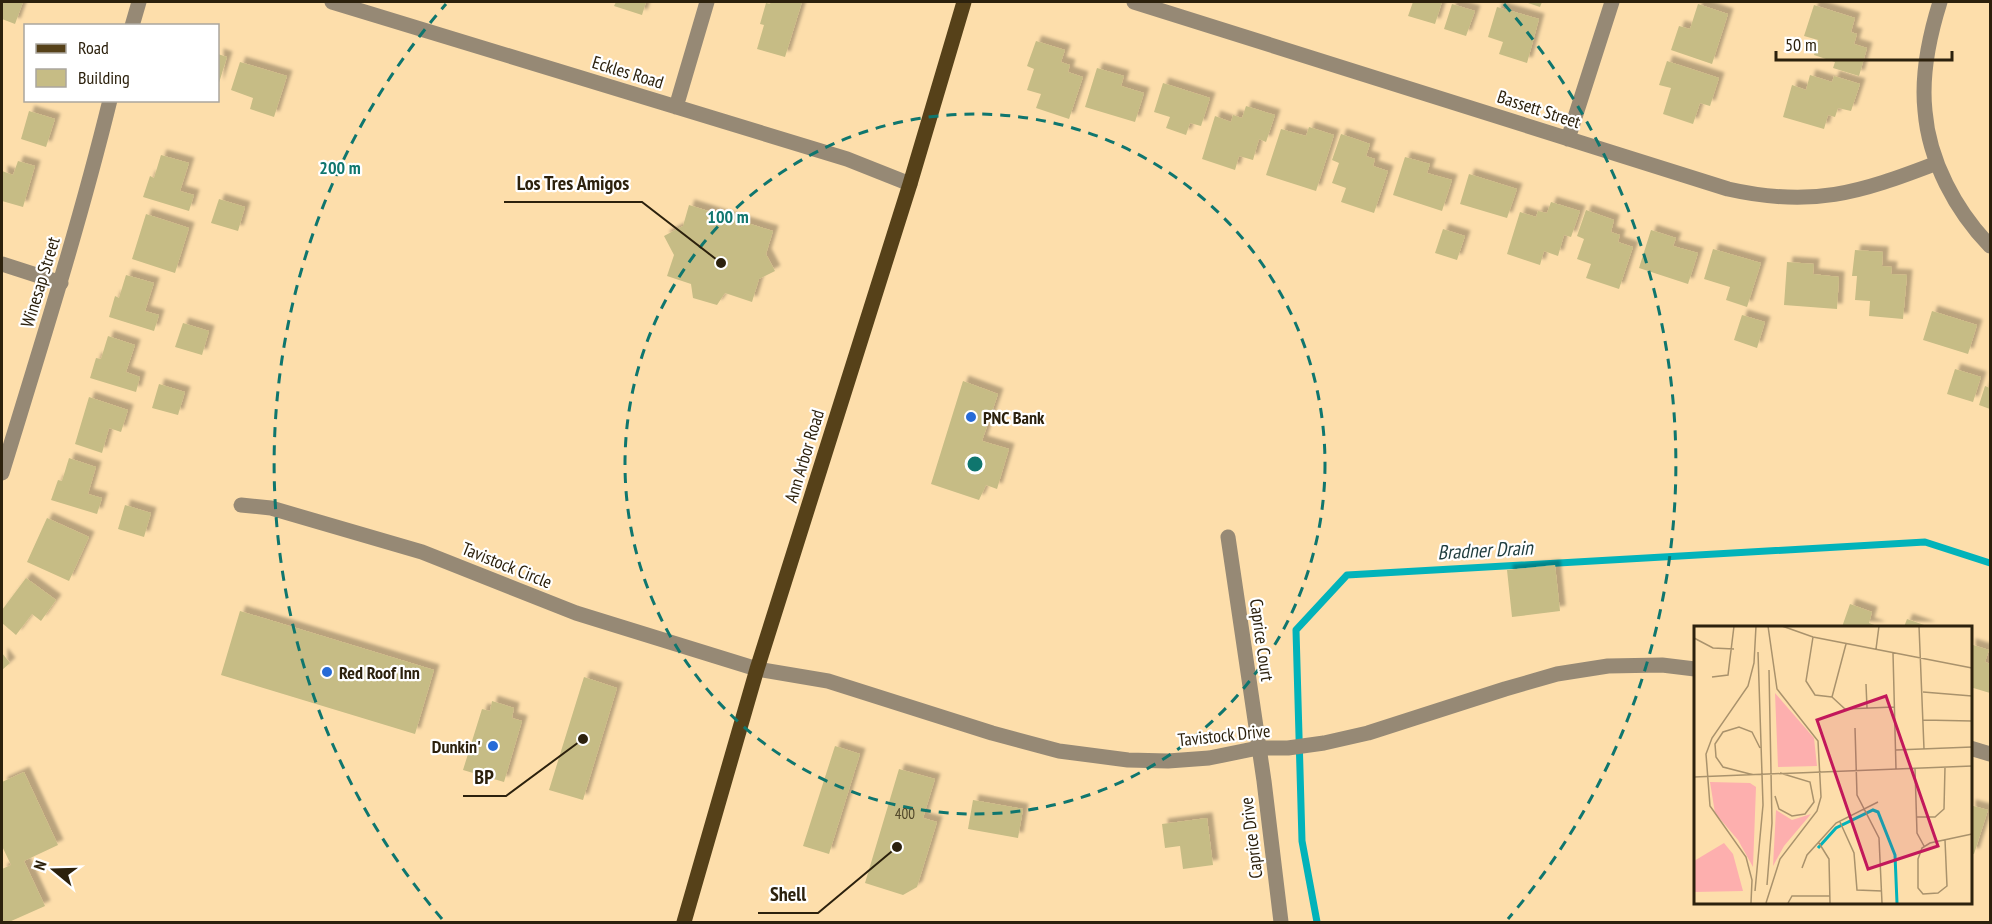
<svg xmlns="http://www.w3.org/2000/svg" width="1992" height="924" viewBox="0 0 1992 924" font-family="'PT Sans Narrow',sans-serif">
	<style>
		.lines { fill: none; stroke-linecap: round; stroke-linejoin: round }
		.stream { stroke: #02b3ba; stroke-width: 7 }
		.building { fill: #c6bc85; filter: url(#shadow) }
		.minor { stroke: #968975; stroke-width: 15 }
		.major { stroke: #564119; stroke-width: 15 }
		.ring { fill: none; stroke: #0f766e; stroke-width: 3; stroke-dasharray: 10 8 }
		.poi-dot { fill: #276bd7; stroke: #fff; stroke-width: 2 }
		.labels { text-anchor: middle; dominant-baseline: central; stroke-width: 4.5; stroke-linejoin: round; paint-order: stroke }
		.number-label { font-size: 15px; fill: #52482b }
		.street-label { font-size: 18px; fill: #2c210d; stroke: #fff }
		.poi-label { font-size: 18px; font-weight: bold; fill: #2c210d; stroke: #fff; text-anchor: start }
		.water-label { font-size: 20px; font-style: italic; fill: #1e3c3d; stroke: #fff }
		.inset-river { fill: none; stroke: #02b3ba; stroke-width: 3 }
		.inset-road { fill: none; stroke: #a9926c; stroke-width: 1.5 }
		.view { fill: #c2185b; fill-opacity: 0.15; stroke: #c2185b; stroke-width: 3 }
		.inset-edge { fill: none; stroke: #2c210d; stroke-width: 3 }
		.centre { fill: #0f766e; stroke: #fff; stroke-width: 3 }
		.ring-label { font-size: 18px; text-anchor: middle; font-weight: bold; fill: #0f766e; stroke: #fff; stroke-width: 4.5; stroke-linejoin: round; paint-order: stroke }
		.leader { fill: none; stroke: #2c210d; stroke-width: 2 }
		.callout-dot { fill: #2c210d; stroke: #fff; stroke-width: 2 }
		.callout-label { font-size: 20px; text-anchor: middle; font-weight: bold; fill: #2c210d; stroke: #fff; stroke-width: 4.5; stroke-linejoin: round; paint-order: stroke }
	</style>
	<defs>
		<filter id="shadow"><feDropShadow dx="5.5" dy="-5.5" stdDeviation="1.5" flood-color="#0004"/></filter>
	</defs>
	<rect width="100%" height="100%" fill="#fddeab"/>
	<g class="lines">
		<path class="stream" d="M 1317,922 L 1302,841 L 1296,630 L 1347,575 L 1925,542 L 1990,563"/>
	</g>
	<path class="building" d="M 2,2 L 23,2 L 15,24 L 2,19 Z
		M 616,2 L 646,2 L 642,15 L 614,6 Z
		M 771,2 L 802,2 L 785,57 L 757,49 L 764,25 L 760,24 L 766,3 L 770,4 Z
		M 1413,2 L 1442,2 L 1435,24 L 1408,16 Z
		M 1525,2 L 1542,2 L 1540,7 Z
		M 1452,4 L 1475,11 L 1466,36 L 1444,29 Z
		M 1698,4 L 1728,14 L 1712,64 L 1671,50 L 1679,26 L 1690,29 Z
		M 1814,5 L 1855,18 L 1851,32 L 1857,34 L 1854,44 L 1867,48 L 1859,76 L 1833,68 L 1835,62 L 1814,55 L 1818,40 L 1804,36 Z
		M 1497,7 L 1539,19 L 1527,63 L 1499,54 L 1503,42 L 1488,37 Z
		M 1036,41 L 1065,50 L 1061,62 L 1070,65 L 1068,72 L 1083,77 L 1069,119 L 1036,108 L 1041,94 L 1027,90 L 1034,69 L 1027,66 Z
		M 218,54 L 227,57 L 218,86 Z
		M 1667,61 L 1719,78 L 1710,106 L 1700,103 L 1693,124 L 1663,114 L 1671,88 L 1659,85 Z
		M 240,62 L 287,76 L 274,117 L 250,109 L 253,98 L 231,90 Z
		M 1097,68 L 1124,76 L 1121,86 L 1144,93 L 1135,122 L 1085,107 Z
		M 1810,75 L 1832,82 L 1834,76 L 1860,84 L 1851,111 L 1838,108 L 1835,117 L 1828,115 L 1824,129 L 1783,117 L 1792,85 L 1806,90 Z
		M 1163,83 L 1210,98 L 1201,126 L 1190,123 L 1186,135 L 1166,128 L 1170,117 L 1154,112 Z
		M 1246,106 L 1275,115 L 1266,142 L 1259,139 L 1253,160 L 1239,156 L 1235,170 L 1202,159 L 1215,116 L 1231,122 L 1233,115 L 1242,118 Z
		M 29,111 L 55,119 L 46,147 L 21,139 Z
		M 1309,127 L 1334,135 L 1316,191 L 1266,175 L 1281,129 L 1306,136 Z
		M 1341,134 L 1370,144 L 1366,156 L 1375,159 L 1373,166 L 1388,171 L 1374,213 L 1341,202 L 1346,188 L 1332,183 L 1339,163 L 1332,160 Z
		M 161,155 L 189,163 L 180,191 L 194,195 L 189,211 L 143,197 L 150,176 L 154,178 Z
		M 1405,157 L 1430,164 L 1427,173 L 1452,180 L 1442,211 L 1393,195 Z
		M 18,161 L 35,166 L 23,207 L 2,201 L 2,171 L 13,175 Z
		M 1469,174 L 1517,189 L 1507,218 L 1460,204 Z
		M 219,199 L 245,207 L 238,231 L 211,223 Z
		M 1551,202 L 1580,211 L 1571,237 L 1564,235 L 1558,256 L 1544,251 L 1540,265 L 1507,254 L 1520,212 L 1536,217 L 1538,211 L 1547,213 Z
		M 689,205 L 773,231 L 766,254 L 775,271 L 759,279 L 752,302 L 725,293 L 717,305 L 693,298 L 691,284 L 667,276 L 674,255 L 664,236 L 683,226 Z
		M 1586,210 L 1614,220 L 1611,232 L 1620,235 L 1618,242 L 1633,247 L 1619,289 L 1586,278 L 1591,264 L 1577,259 L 1584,239 L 1577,236 Z
		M 146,214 L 189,228 L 175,273 L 132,259 Z
		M 1443,229 L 1465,236 L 1457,260 L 1435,253 Z
		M 1651,230 L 1676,238 L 1673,246 L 1698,253 L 1688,284 L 1639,268 Z
		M 1713,249 L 1761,263 L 1747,307 L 1726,300 L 1730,287 L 1704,279 Z
		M 1855,250 L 1883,252 L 1882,266 L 1892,267 L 1891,274 L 1907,275 L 1903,319 L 1869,316 L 1870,301 L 1855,300 L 1857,276 L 1852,276 Z
		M 1787,262 L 1814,264 L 1813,274 L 1839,277 L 1837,309 L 1784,305 Z
		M 126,275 L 154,283 L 145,311 L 159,315 L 154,331 L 109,317 L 115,296 L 119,298 Z
		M 1932,311 L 1977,325 L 1968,354 L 1923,340 Z
		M 1742,315 L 1765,322 L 1757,348 L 1734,340 Z
		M 183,323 L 209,331 L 202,355 L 175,347 Z
		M 108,336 L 135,345 L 126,372 L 140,377 L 136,392 L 90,378 L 96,358 L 101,359 Z
		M 1955,369 L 1981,377 L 1973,402 L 1947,394 Z
		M 963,381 L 998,394 L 982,441 L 1009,449 L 997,489 L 986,485 L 979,500 L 931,484 Z
		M 159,384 L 185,392 L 178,415 L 152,408 Z
		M 1985,386 L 1990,388 L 1990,409 L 1979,405 Z
		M 89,397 L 128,410 L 121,432 L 109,428 L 102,453 L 75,444 Z
		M 69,458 L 96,467 L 88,494 L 102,498 L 97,514 L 51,500 L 58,480 L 62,481 Z
		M 125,505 L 151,513 L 144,537 L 118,529 Z
		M 47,518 L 89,537 L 69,581 L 27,562 Z
		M 1555,565 L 1560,611 L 1512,617 L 1507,570 Z
		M 26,578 L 56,600 L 41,621 L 32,614 L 16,635 L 2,623 L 2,610 Z
		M 1850,604 L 1872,612 L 1869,623 L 1880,627 L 1842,627 Z
		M 240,611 L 434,670 L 415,734 L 221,675 Z
		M 1907,619 L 1930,627 L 1904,627 Z
		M 1970,644 L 1989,650 L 1985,662 L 1990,664 L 1990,693 L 1970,687 Z
		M 2,653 L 10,663 L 2,670 Z
		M 584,677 L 617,688 L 583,800 L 549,790 Z
		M 492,701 L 514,708 L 512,718 L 522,721 L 504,782 L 463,770 L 482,709 L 490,711 Z
		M 835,746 L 860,754 L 829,854 L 803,846 Z
		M 899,769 L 935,779 L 923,818 L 937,822 L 917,887 L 903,895 L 865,883 Z
		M 24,772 L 58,845 L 24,861 L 45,906 L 9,922 L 2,922 L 2,869 L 11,865 L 2,846 L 2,782 Z
		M 973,800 L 1023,809 L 1018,838 L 968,829 Z
		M 1970,805 L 1988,810 L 1974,854 L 1970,853 Z
		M 1207,818 L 1213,865 L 1183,869 L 1180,846 L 1165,848 L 1162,824 Z"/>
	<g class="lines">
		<path class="minor" d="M 332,2 L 847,159 L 910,184
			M 1134,2 L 1728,189 C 1812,208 1859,193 1937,163
			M 1940,2 C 1929,37 1921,74 1925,111 C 1929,161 1956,211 1990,246
			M 132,26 L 139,2
			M 676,107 L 707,2
			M 1568,139 L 1612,2
			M 2,264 L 61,283
			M 2,473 C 40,349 79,226 110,100
			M 241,505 L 271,508 L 422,552 L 576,613 L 757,669 L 828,681 L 992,733 L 1059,751 L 1128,760 L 1168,761 L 1209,758 L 1258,748 L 1288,748 L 1324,743 L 1368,733 L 1505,689 L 1557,674 L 1608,666 L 1662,665 L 1695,669
			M 1228,537 L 1264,781 L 1281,922
			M 1970,748 L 1990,754"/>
		<path class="major" d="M 684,922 L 757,669 L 910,184 L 964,2"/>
	</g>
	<g class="ring">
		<circle cx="975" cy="464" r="350"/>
		<path d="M442 919A701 701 0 0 1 446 4M1504 4A701 701 0 0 1 1508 919"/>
	</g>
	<g class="poi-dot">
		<circle cx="971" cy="417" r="6"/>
		<circle cx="327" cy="672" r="6"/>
		<circle cx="493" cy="746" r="6"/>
	</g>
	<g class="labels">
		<g class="number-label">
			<text x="905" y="813">400</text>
		</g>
		<g class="street-label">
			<text transform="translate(628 72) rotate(17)">Eckles Road</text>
			<text transform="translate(1539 109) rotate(18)">Bassett Street</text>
			<text transform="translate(40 282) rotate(-73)">Winesap Street</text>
			<text transform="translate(804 456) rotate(-73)">Ann Arbor Road</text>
			<text transform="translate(507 565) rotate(22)">Tavistock Circle</text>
			<text transform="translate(1262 640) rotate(82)">Caprice Court</text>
			<text transform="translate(1224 735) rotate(-6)">Tavistock Drive</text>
			<text transform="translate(1251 838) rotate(-97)">Caprice Drive</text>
		</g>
		<g class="poi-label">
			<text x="983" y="417">PNC Bank</text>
			<text x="339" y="672">Red Roof Inn</text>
			<text x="481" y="746" text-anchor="end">Dunkin'</text>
		</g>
		<g class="water-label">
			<text transform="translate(1485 550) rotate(-3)">Bradner Drain</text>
		</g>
	</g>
	<g transform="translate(1694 626)">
		<rect width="278" height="278" fill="#fddeab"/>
		<path d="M 81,67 L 120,112 L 123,140 L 84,141 ZM 16,156 L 56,157 L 62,161 L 59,241 L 44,214 L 21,187 ZM 82,184 L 98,194 L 117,188 L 90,220 L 79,240 ZM 30,217 L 39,228 L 49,265 L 0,266 L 0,235 Z" fill="#fdafae"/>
		<path class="inset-river" d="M 124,222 L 142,202 L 179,184 L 184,186 L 201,229 L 203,277"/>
		<path class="inset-road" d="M 88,0 L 119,11 L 278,42M 225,0 L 230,123M 119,11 L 112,55 L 121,69 L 138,71M 0,12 L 19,22 L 40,23M 182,23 L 185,0M 199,27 L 202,143M 18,51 L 34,49 L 40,0M 172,58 L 173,82M 229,66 L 278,70M 138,71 L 151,83 L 200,81M 138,71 L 152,18M 229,94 L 278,95M 161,102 L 163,169 L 185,212 L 188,277M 202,124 L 278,121M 221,143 L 223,207 L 230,220M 60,149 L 29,141 L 22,131 L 21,118 L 29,106 L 45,101 L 58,106 L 66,122M 0,151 L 278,140M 81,170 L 85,183 L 98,190 L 111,188 L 120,176 L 116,156 L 86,147M 222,191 L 241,191 L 250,183 L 251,141M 146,196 L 160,227 L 163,264 L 188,265M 251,214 L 253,260 L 244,267 L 229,268 L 224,262 L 224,233 L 228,222 L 236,217 L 278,208M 125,217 L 135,233 L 136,277M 108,242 L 113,229 L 142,197 L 184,176M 73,259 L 78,197 L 75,44M 61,265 L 69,179 L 64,26M 57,277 L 58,254 L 52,231 L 16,180 L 12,128 L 18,112 L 54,60 L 60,37 L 62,0M 72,277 L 86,233 L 123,185 L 127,171 L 124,115 L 83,63 L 74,0M 94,277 L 98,270 L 136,270"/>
		<path class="view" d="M 192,70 L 244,220 L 174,243 L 123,94 Z"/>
		<rect width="278" height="278" class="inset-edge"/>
	</g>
	<circle cx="975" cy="464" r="9" class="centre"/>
	<g class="ring-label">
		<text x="340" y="174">200 m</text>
		<text x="728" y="223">100 m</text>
	</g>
	<path class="leader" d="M721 263L642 202H504M583 739L506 796H463M897 847L818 913H758"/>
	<g class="callout-dot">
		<circle cx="721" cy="263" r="6"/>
		<circle cx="583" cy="739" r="6"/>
		<circle cx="897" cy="847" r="6"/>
	</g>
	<g class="callout-label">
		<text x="573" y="190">Los Tres Amigos</text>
		<text x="484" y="784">BP</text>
		<text x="788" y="901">Shell</text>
	</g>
	<rect width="1992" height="924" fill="none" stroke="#2c210d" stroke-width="6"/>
	<rect x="24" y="24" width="195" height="78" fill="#ffffff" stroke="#aba69e" stroke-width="1.5"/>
	<rect x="36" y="44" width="30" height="9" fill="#564119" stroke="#aba69e" stroke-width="1.5"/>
	<text x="78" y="54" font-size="18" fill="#2c210d">Road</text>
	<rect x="36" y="69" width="30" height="18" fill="#c6bc85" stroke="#aba69e" stroke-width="1.5"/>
	<text x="78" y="84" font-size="18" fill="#2c210d">Building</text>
	<g transform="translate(54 870) rotate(289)" stroke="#ffffff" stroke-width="4.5" paint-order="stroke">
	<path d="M0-4.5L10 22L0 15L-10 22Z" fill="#2c210d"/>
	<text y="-9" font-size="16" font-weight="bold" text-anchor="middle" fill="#2c210d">N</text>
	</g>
	<path d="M1776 51v9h176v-9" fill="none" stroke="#2c210d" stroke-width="3"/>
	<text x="1785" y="51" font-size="18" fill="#2c210d" stroke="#ffffff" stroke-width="4.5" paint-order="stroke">50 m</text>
</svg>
